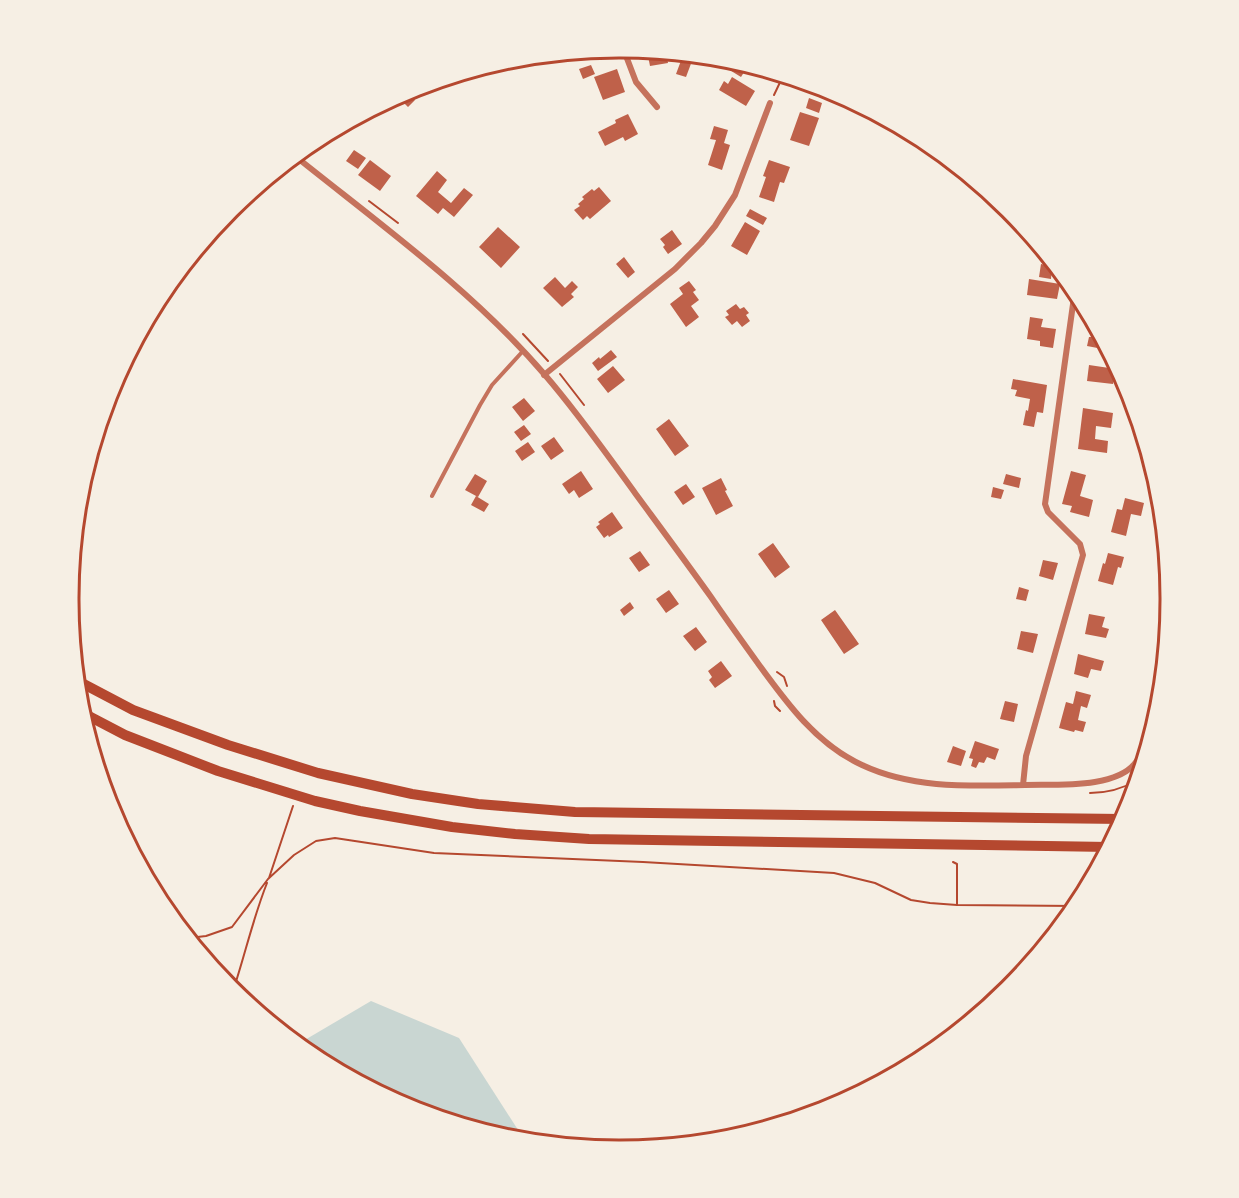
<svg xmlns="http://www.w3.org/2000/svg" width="1239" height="1198" viewBox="0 0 1239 1198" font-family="Lora,serif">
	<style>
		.water { fill: #c9d6d2 }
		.building { fill: #bf614a }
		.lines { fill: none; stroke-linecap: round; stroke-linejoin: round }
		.path { stroke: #b5482f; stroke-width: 2 }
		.service { stroke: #c5725c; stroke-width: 4 }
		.minor { stroke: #c5725c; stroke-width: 6 }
		.secondary { stroke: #b5482f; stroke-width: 10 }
		.rim { fill: none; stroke: #b5482f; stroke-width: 3 }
	</style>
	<rect width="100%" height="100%" fill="#f6efe4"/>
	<path class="water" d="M 371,1001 L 459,1038 L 520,1133 L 521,1140 L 512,1139 L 408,1108 L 313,1057 L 298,1044 Z"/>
	<path class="building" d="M 647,51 L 666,53 L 668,63 L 650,66 Z
		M 682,58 L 692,61 L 686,77 L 676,74 Z
		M 732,62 L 746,69 L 741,77 L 728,69 Z
		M 591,65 L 595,74 L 583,79 L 579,69 Z
		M 617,69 L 625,92 L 603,100 L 594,77 Z
		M 732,77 L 755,91 L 746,106 L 719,90 L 724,81 L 728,84 Z
		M 407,91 L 415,100 L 408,107 L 398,97 Z
		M 809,98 L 822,103 L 819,113 L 806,108 Z
		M 800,112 L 819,118 L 809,146 L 790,140 Z
		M 628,114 L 638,134 L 625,141 L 623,137 L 605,146 L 598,132 L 616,123 L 615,120 Z
		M 714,126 L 728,130 L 724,143 L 730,145 L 722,170 L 708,165 L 716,140 L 710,139 Z
		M 354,150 L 366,158 L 358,169 L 346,161 Z
		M 370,160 L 391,176 L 380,191 L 358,175 Z
		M 769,160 L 790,167 L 784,183 L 780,182 L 774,202 L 759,197 L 766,177 L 763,176 Z
		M 437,171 L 447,180 L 438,192 L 451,203 L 464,188 L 473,195 L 454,217 L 443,208 L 438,214 L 416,196 Z
		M 599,187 L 611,201 L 590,219 L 587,216 L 583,220 L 574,210 L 580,206 L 578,204 L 584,199 L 582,197 L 592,189 L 594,191 Z
		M 750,209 L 767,218 L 763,225 L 746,216 Z
		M 745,222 L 760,231 L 747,255 L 731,246 Z
		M 498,227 L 520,247 L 501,268 L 479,247 Z
		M 672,230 L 682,244 L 668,254 L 663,247 L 665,245 L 660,239 Z
		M 624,257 L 635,272 L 628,278 L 616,264 Z
		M 1041,264 L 1052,266 L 1051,279 L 1039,277 Z
		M 555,277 L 565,288 L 572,281 L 578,287 L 571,294 L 574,297 L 562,307 L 543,288 Z
		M 1029,279 L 1060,284 L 1057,299 L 1027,295 Z
		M 689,281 L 696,290 L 693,292 L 699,300 L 691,306 L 699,317 L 686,327 L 670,304 L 683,294 L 679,288 Z
		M 736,304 L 740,309 L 744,307 L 749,313 L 746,315 L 750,321 L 742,327 L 737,321 L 732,325 L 725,317 L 729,315 L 726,311 Z
		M 1030,317 L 1043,319 L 1041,327 L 1056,329 L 1053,348 L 1040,346 L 1040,341 L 1027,339 Z
		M 1094,323 L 1108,350 L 1087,346 L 1089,337 L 1091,337 Z
		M 611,350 L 617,357 L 598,371 L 592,363 L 599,357 L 600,359 Z
		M 1089,365 L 1116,369 L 1113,384 L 1087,381 Z
		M 613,366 L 625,380 L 608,393 L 597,379 Z
		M 1013,379 L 1047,385 L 1043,413 L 1037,412 L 1034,427 L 1023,425 L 1026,410 L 1028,411 L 1030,399 L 1015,396 L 1017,390 L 1011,389 Z
		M 524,398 L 535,411 L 523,421 L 512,407 Z
		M 1083,408 L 1113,413 L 1111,428 L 1096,426 L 1095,439 L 1108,441 L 1107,453 L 1078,449 Z
		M 669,419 L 689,446 L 675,456 L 656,429 Z
		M 524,425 L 531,434 L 521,441 L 514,432 Z
		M 554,437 L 564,451 L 551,460 L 541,446 Z
		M 528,442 L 535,452 L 522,461 L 515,451 Z
		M 581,471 L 593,489 L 579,498 L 574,490 L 569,494 L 562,484 Z
		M 1071,471 L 1086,475 L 1080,496 L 1093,500 L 1089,517 L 1070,512 L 1072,506 L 1062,504 Z
		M 475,474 L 487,481 L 478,497 L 465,490 Z
		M 1006,474 L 1021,478 L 1019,488 L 1003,484 Z
		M 721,478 L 727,490 L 725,491 L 733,506 L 716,515 L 702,488 Z
		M 686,484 L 695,497 L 683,505 L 674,492 Z
		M 993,487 L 1004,490 L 1001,499 L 991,497 Z
		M 476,496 L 489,504 L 484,512 L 471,505 Z
		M 1125,498 L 1144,503 L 1141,516 L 1131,514 L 1126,536 L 1111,532 L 1117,509 L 1122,510 Z
		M 612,512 L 623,528 L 609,537 L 608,535 L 604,538 L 596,527 L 600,524 L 598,522 Z
		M 773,543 L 790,567 L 775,578 L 758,554 Z
		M 640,551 L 650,565 L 639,572 L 629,558 Z
		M 1108,553 L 1124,557 L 1121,568 L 1118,567 L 1113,585 L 1098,581 L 1103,563 L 1105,564 Z
		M 1043,560 L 1058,563 L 1053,580 L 1039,576 Z
		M 1019,587 L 1029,590 L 1026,601 L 1016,599 Z
		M 669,590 L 679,604 L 666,613 L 656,599 Z
		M 630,602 L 634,608 L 624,616 L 620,610 Z
		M 835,610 L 859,644 L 844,654 L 821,620 Z
		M 1089,614 L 1105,617 L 1102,627 L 1109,629 L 1106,638 L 1085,634 Z
		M 696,627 L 707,642 L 695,651 L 683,636 Z
		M 1021,631 L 1038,634 L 1033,653 L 1017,649 Z
		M 1078,654 L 1104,661 L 1101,671 L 1091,669 L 1088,678 L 1074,674 Z
		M 721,661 L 732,676 L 715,688 L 709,680 L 712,677 L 708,671 Z
		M 1076,691 L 1091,695 L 1087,708 L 1081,706 L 1078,720 L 1086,722 L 1083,732 L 1075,730 L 1074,732 L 1059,728 L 1066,702 L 1073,704 Z
		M 1005,701 L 1018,704 L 1014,722 L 1000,719 Z
		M 975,741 L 999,749 L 995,760 L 987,757 L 984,763 L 979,762 L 976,768 L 971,766 L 973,759 L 969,758 Z
		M 953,746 L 966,751 L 961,766 L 947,762 Z"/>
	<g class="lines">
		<path class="path" d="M 774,95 L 783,76
			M 365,113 C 377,118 386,108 393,99
			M 369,201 L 398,223
			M 523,334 L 548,361
			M 560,374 L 584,405
			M 777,672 L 784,677 L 787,686
			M 774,701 L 775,706 L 780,711
			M 1090,793 C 1107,793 1124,788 1138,780
			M 953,862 L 957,864 L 957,905
			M 269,878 L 293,806
			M 189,938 L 206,936 L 232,927 L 268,879 L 294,855 L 316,841 L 335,838 L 434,853 L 643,862 L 834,873 L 875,883 L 911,900 L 930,903 L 957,905 L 1077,906
			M 233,991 C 245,955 253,918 267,883"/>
		<path class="service" d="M 432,496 L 480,405 L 492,385 L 523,351"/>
		<path class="minor" d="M 623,48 L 636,82 L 657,107
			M 295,156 C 381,225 473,291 545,375 C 577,412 606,453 635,493 C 660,527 686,562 711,597 C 726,619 742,641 757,662 C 786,702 816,744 862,765 C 913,789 970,786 1025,785 C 1055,784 1117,789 1136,762 C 1146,749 1148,731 1152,716 C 1156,698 1159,679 1164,662
			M 544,375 L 675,269 L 701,243 L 715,226 L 735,195 L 770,103
			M 1023,785 L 1026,756 L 1083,555 L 1080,544 L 1048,512 L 1045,504 L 1075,290"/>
		<path class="secondary" d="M 76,680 L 133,710 L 228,745 L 318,773 L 412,794 L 478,804 L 575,812 L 1123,819
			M 81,712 L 125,735 L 218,771 L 315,801 L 360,811 L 452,827 L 515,834 L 589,839 L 1109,847"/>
	</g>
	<path d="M0 0H1239V1198H0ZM619 58H620A540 540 0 0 1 1160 598V600A540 540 0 0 1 620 1140H619A540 540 0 0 1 79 600V598A540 540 0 0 1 619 58Z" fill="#f6efe4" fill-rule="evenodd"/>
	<path class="rim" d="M619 58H620A540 540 0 0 1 1160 598V600A540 540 0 0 1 620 1140H619A540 540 0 0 1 79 600V598A540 540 0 0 1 619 58Z"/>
</svg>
